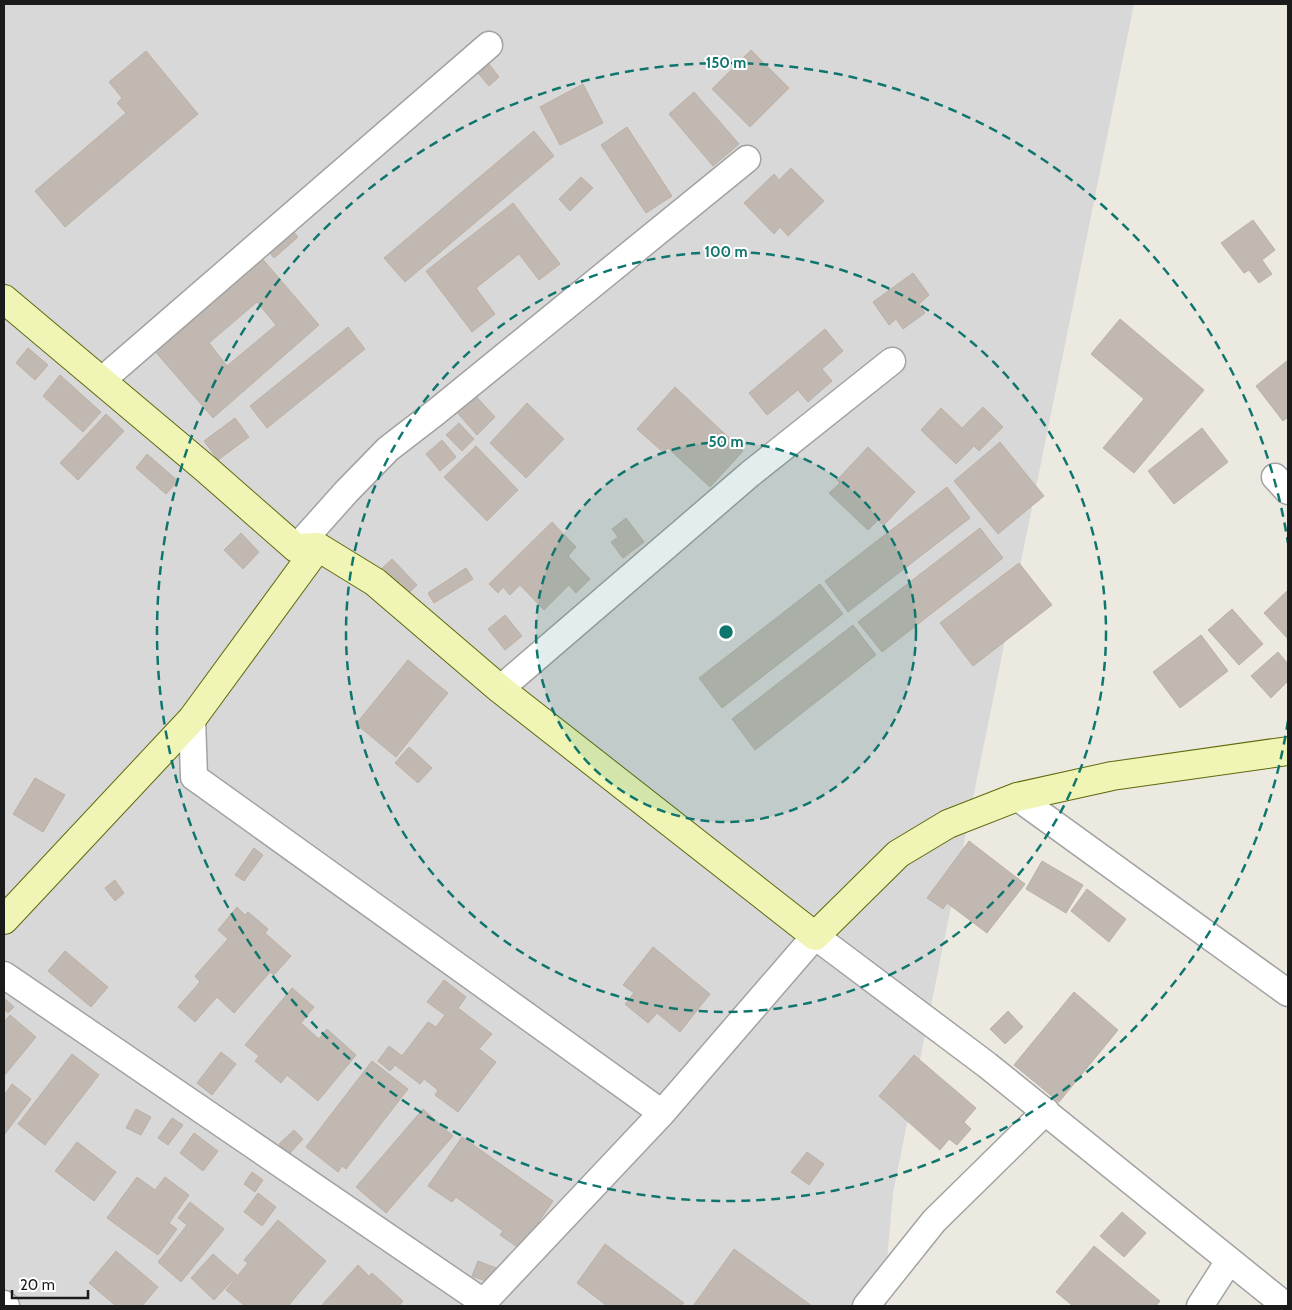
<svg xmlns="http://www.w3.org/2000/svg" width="1292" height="1310" viewBox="0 0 1292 1310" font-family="Cabin,sans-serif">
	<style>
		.residential { fill: #d9d8d8 }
		.building { fill: #c0b8b1; stroke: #bdb0a4; fill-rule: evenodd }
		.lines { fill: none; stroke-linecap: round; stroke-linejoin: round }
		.street-casing { stroke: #a2a2a2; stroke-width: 29 }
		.secondary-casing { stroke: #5d6a0a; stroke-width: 30 }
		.street { stroke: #fff; stroke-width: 26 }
		.secondary { stroke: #f0f5b6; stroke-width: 28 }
		.ring { fill: none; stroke: #0f766e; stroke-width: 2.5; stroke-dasharray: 9 6 }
		.centre { fill: #0f766e; stroke: #fff; stroke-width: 2.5 }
		.ring-label { font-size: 15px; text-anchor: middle; font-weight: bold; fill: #0f766e; stroke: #fff; stroke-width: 4; stroke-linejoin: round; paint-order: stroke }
	</style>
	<rect width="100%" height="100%" fill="#ece9e1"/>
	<path class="residential" d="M 4,4 L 1134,4 L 893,1193 L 883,1306 L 4,1306 Z"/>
	<path class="building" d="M 751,50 L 789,88 L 750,127 L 712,89 Z
		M 146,51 L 198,114 L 65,227 L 35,191 L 126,113 L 117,103 L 122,98 L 109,82 Z
		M 489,64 L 499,77 L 489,86 L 478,73 Z
		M 583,84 L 603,123 L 560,145 L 540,107 Z
		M 694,92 L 739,144 L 713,166 L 669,114 Z
		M 627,127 L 672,196 L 646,213 L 601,145 Z
		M 534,131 L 554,156 L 405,282 L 384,258 Z
		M 791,168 L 824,201 L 788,236 L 780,227 L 774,234 L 744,203 L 774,174 L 779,180 Z
		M 581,177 L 593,188 L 570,211 L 559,199 Z
		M 513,203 L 560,264 L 539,280 L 519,254 L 476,288 L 495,314 L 472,332 L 426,271 Z
		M 1253,220 L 1275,250 L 1262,260 L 1272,274 L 1259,283 L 1249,270 L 1244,273 L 1221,243 Z
		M 287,224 L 298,237 L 274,258 L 263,244 Z
		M 260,256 L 319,325 L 213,418 L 153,349 ZM 257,302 L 276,325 L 227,366 L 209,343 Z
		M 913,273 L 929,295 L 919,304 L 925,313 L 903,329 L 896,319 L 889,325 L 873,302 Z
		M 1120,319 L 1204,390 L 1134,473 L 1103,448 L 1144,399 L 1091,354 Z
		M 348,327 L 365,349 L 267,428 L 250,406 Z
		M 825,329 L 843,351 L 822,369 L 832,381 L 808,402 L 798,390 L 767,415 L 749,393 Z
		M 28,348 L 48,365 L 35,380 L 16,363 Z
		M 1288,360 L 1288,417 L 1283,421 L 1256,386 Z
		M 60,375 L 101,412 L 83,432 L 43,396 Z
		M 675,387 L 743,451 L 710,487 L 668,448 L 664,453 L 637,429 Z
		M 472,392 L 495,417 L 477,435 L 454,409 Z
		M 527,403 L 564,439 L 526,478 L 490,443 Z
		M 983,407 L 1003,427 L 979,451 L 974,446 L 956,464 L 921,430 L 941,408 L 962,428 Z
		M 106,414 L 124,431 L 78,480 L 60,463 Z
		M 235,418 L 249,437 L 218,460 L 204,441 Z
		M 459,423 L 474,439 L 462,451 L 446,435 Z
		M 1202,428 L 1228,462 L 1174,504 L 1148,471 Z
		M 442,440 L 456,457 L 440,471 L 426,454 Z
		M 1000,442 L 1044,496 L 998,534 L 954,481 Z
		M 476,446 L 518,490 L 487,521 L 444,477 Z
		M 868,447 L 915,492 L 884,525 L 878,520 L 868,530 L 829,493 L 840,483 L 837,480 Z
		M 147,454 L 178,481 L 166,494 L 136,468 Z
		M 947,487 L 970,518 L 848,612 L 825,581 Z
		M 626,518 L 644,542 L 623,558 L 611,542 L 618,537 L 612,529 Z
		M 552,522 L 576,547 L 568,556 L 590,579 L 576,593 L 569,585 L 544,610 L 520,585 L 510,595 L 503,587 L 498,593 L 489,584 Z
		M 980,528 L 1003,558 L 882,652 L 858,622 Z
		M 241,533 L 259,552 L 243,569 L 224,550 Z
		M 392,559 L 417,585 L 405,597 L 379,571 Z
		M 1019,563 L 1052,605 L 973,666 L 940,623 Z
		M 466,568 L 473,579 L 434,603 L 428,593 Z
		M 820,584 L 843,614 L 722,708 L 699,678 Z
		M 1288,590 L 1288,639 L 1264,613 Z
		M 1232,609 L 1263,644 L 1239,665 L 1208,630 Z
		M 505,615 L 522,636 L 505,650 L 488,629 Z
		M 853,625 L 876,655 L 755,750 L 732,719 Z
		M 1201,635 L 1228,671 L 1180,708 L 1153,672 Z
		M 1278,652 L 1288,664 L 1288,681 L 1271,698 L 1251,676 Z
		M 408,660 L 448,693 L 396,757 L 356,724 Z
		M 409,747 L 432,768 L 418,783 L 395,763 Z
		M 35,778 L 65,795 L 43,832 L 13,814 Z
		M 969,841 L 1025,884 L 987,933 L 947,903 L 943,909 L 927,898 Z
		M 254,848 L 263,855 L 244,881 L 235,875 Z
		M 1042,861 L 1083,885 L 1066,913 L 1026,889 Z
		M 115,880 L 124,893 L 115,901 L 105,888 Z
		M 1087,889 L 1126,919 L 1109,942 L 1071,911 Z
		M 237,907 L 245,915 L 248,912 L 268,929 L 265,933 L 291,956 L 274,975 L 270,972 L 234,1013 L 217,997 L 195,1022 L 178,1007 L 200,982 L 195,976 L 228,939 L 218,930 Z
		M 653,947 L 710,994 L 680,1032 L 657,1013 L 648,1023 L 625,1004 L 634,993 L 623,985 Z
		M 65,951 L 108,987 L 91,1007 L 48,971 Z
		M 444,980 L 466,997 L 458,1008 L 492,1034 L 479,1049 L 496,1062 L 458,1112 L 435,1095 L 438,1090 L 424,1079 L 420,1084 L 395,1065 L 390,1071 L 378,1061 L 389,1046 L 402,1056 L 428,1022 L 436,1027 L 445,1015 L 427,1002 Z
		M 292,988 L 314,1007 L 301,1023 L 319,1039 L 327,1029 L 356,1055 L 318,1101 L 287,1075 L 281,1083 L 255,1061 L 259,1056 L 245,1045 Z
		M 1074,992 L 1118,1030 L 1059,1102 L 1014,1065 Z
		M 4,998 L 14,1007 L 8,1013 L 5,1010 L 4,1011 Z
		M 1008,1011 L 1023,1027 L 1005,1044 L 990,1029 Z
		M 10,1015 L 36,1037 L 4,1076 L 4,1022 Z
		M 221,1052 L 236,1064 L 212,1095 L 197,1083 Z
		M 72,1054 L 99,1075 L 45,1145 L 18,1124 Z
		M 914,1055 L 976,1108 L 964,1122 L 971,1129 L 957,1145 L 949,1139 L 940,1150 L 879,1096 Z
		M 372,1061 L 408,1089 L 346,1169 L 342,1166 L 338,1172 L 306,1147 Z
		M 12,1084 L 31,1099 L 4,1135 L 4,1095 Z
		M 136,1109 L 151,1117 L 141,1135 L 126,1128 Z
		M 423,1109 L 453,1136 L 386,1213 L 356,1187 Z
		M 172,1118 L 183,1125 L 168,1145 L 158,1138 Z
		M 294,1130 L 303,1139 L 289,1154 L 279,1144 Z
		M 194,1133 L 218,1151 L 203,1171 L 180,1153 Z
		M 462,1137 L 553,1201 L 520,1249 L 500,1235 L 503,1231 L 456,1197 L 452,1202 L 428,1186 Z
		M 77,1142 L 116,1172 L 94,1201 L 55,1171 Z
		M 807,1152 L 824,1164 L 809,1185 L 791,1172 Z
		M 252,1172 L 263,1180 L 255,1192 L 244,1184 Z
		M 137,1177 L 155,1190 L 165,1177 L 189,1195 L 169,1223 L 177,1229 L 158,1255 L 107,1218 Z
		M 258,1193 L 276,1207 L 262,1226 L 244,1212 Z
		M 190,1202 L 224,1229 L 181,1282 L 158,1262 L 187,1225 L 178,1218 Z
		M 1122,1212 L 1146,1233 L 1124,1257 L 1100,1236 Z
		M 278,1220 L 326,1261 L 288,1306 L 245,1306 L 226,1290 L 248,1263 L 244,1260 Z
		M 605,1244 L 684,1303 L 681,1306 L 606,1306 L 606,1305 L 577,1283 Z
		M 1094,1246 L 1160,1301 L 1156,1306 L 1073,1306 L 1056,1292 Z
		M 734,1249 L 812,1306 L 693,1306 Z
		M 116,1251 L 158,1287 L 142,1306 L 116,1306 L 89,1283 Z
		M 213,1254 L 237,1275 L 214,1300 L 191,1278 Z
		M 478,1261 L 496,1268 L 491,1283 L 472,1276 Z
		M 358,1265 L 369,1276 L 372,1273 L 403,1301 L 399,1306 L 321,1306 Z"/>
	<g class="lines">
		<g class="street-casing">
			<path id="street" d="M 101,381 L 489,45
				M 1275,477 L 1288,491
				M 296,548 L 347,491 L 388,449 L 436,412 L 747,159
				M 500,689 L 750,474 L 892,361
				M 192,719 L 194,777 L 662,1113
				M 1017,797 L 1288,993
				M 4,975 L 483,1302
				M 4,1304 L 6,1306
				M 480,1306 L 662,1113 L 815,936 L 987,1065 L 1286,1306
				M 866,1306 L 934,1221 L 1046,1111
				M 1200,1306 L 1229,1261"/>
		</g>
		<g class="secondary-casing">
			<path id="secondary" d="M 4,299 L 206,469 L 296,548 L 318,547 L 375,582 L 500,689 L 815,936 L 898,854 L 948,824 L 1017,797 L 1112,776 L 1288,751
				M 4,920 L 192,719 L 318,547"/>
		</g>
		<use href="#street" class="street"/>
		<use href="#secondary" class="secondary"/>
	</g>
	<circle cx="726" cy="632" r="190" fill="#0f766e" fill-opacity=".12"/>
	<g class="ring">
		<circle cx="726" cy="632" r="190"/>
		<circle cx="726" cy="632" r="380"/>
		<path d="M1288 721A569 569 0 1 1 1288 543"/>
	</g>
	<circle cx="726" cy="632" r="8" class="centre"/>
	<g class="ring-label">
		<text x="726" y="68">150 m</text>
		<text x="726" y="257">100 m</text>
		<text x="726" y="447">50 m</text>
	</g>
	<rect width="1292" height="1310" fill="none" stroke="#1b1b1b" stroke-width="10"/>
	<path d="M12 1290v8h76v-8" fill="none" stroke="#1b1b1b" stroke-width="2.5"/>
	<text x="20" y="1290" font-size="15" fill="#1b1b1b" stroke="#ffffff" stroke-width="4" paint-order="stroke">20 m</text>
</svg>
